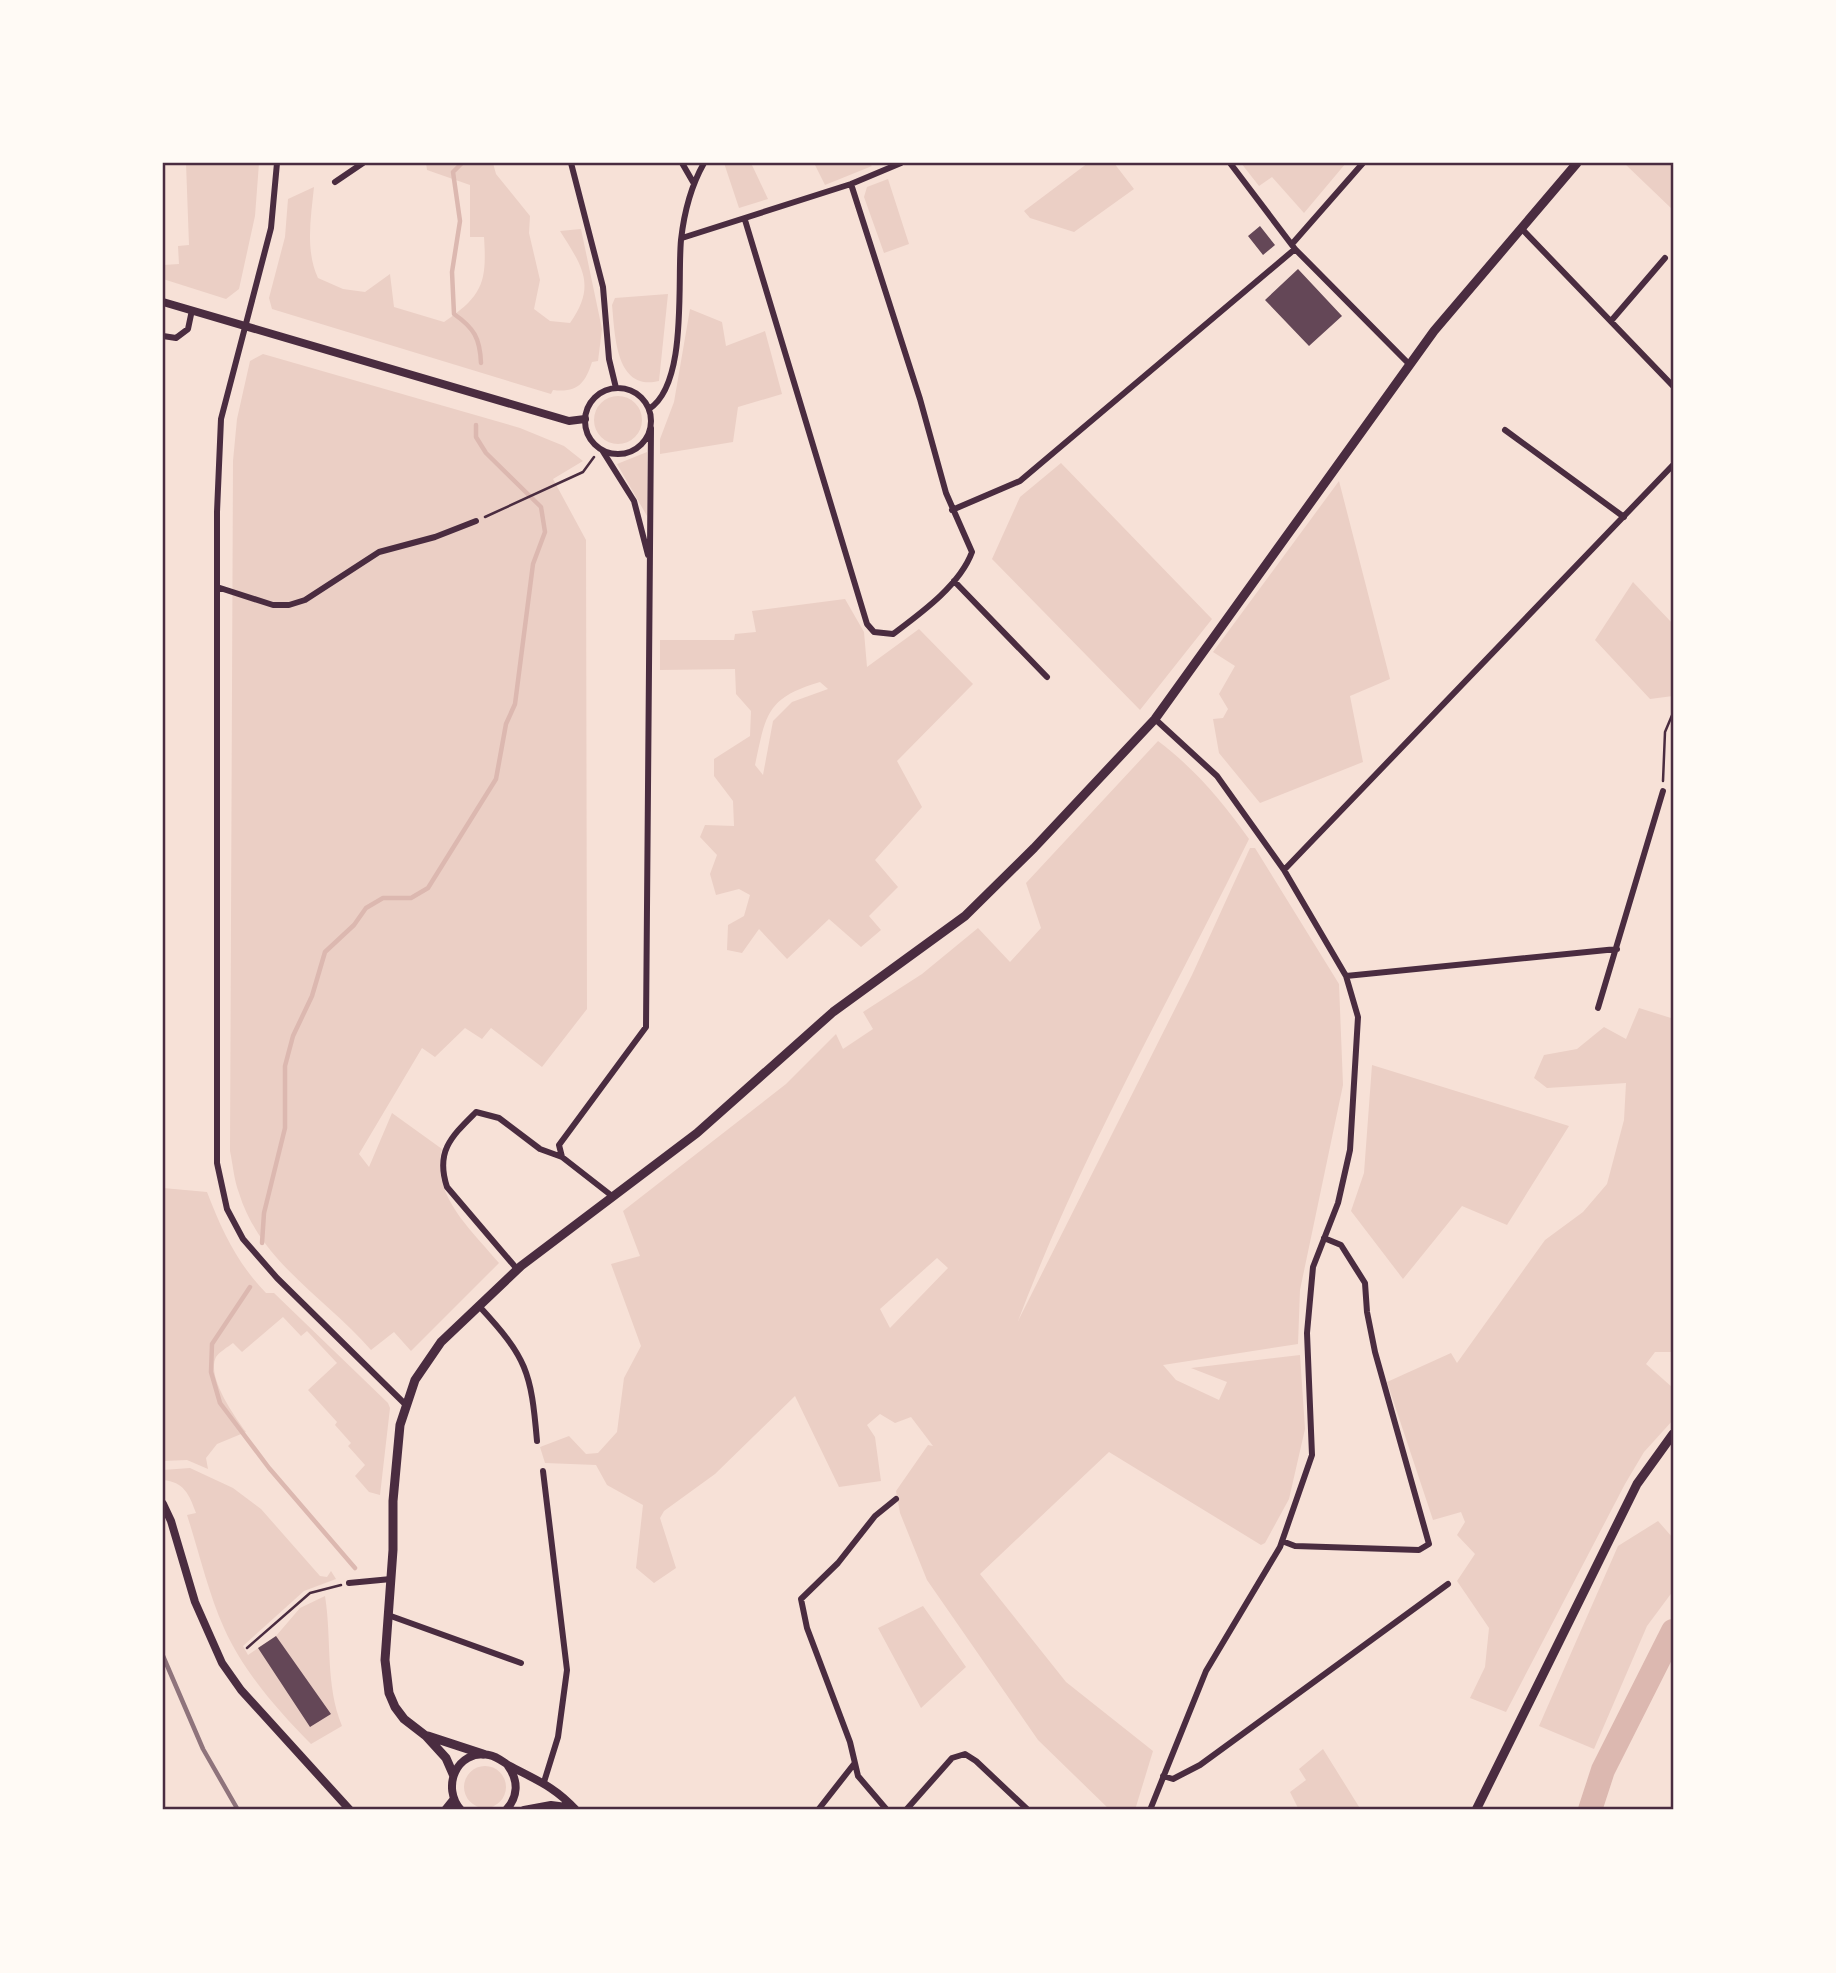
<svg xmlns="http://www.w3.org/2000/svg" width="1836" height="1973" viewBox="0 0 1836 1973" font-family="Mulish,sans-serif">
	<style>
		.green { fill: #ebcfc5; fill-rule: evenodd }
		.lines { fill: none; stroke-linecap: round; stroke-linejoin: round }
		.stream { stroke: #dcb8b0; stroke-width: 4.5 }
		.river { stroke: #dcb8b0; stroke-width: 24 }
		.building { fill: #644757 }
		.path { stroke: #4a2c40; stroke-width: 2.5 }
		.minor { stroke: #4a2c40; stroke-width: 6 }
		.tertiary { stroke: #4a2c40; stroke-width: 8 }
		.secondary { stroke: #4a2c40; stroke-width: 9 }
		.rail { stroke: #8f747c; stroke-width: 4.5 }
		.neatline { fill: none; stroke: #4a2c40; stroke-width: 2.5 }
	</style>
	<rect width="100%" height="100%" fill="#f7e1d7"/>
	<path class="green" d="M 186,163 L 259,163 L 255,216 L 239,289 L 226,299 L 163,279 L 163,265 L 179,264 L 178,246 L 189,245 Z
		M 426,163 L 493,163 L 496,174 L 530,216 L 529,233 L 540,280 L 534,309 L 550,321 L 570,323 C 597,285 582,266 560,231 L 581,229 L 602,329 L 598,361 L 592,362 C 585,384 577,393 553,390 L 551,394 L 272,309 L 269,298 L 285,237 L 288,199 L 314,187 C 311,217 305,250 318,278 L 343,289 L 365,292 L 390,274 L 394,307 L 444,322 C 483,296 487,282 484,237 L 470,237 L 470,185 L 427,170 Z
		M 724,163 L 751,163 L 768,199 L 739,208 Z
		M 814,163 L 869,163 L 872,166 L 825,185 Z
		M 1088,163 L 1114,163 L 1134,189 L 1074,232 L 1030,218 L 1024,211 Z
		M 1241,163 L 1346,163 L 1304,213 L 1272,177 L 1259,186 Z
		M 1624,163 L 1673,163 L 1673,210 Z
		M 888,179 L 909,244 L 884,253 L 864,197 L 867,187 Z
		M 668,294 L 659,381 C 615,392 615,333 612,305 L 615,298 Z
		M 690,309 L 722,322 L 726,346 L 765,331 L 782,394 L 738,407 L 733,442 L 660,454 L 660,439 L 674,402 Z
		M 263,354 L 520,428 L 564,446 L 583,461 L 553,479 L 586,540 L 587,1009 L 542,1067 L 491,1028 L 482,1039 L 465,1028 L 435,1057 L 422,1048 L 359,1154 L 369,1167 L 392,1113 L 442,1149 C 430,1195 472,1230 499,1263 L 411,1351 L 394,1332 L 371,1350 C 326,1298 260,1262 239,1193 C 234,1180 233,1165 230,1151 L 233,461 L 237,419 L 250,361 Z
		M594 420a24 24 0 1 1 48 0a24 24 0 1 1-48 0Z
		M 647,452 L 647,516 L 617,464 Z
		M 1061,463 L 1212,619 L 1140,710 L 992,559 L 1020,497 Z
		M 1339,481 L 1390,679 L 1350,696 L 1363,762 L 1260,803 L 1219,753 L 1213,719 L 1223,718 L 1228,709 L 1219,694 L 1235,666 L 1213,652 Z
		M 1633,582 L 1673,624 L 1673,696 L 1650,699 L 1595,640 Z
		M 845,599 L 864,632 L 867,667 L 919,629 L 973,684 L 897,761 L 922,807 L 875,860 L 898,887 L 869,916 L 881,930 L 861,947 L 829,919 L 787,959 L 759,929 L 742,953 L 727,950 L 728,925 L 744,916 L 750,895 L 739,889 L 716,895 L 710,874 L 717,855 L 700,837 L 705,825 L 734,826 L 733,801 L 714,776 L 714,759 L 750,736 L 751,711 L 736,694 L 735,669 L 660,670 L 660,640 L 734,640 L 735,634 L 756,632 L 752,611 ZM 820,682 L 828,689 L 792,702 L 773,721 L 763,775 L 755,765 C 766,714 766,698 820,682 Z
		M 1158,741 C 1195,769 1222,801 1249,839 C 1171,998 1081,1154 1018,1321 L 1192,975 L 1250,848 L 1255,848 L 1339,984 L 1343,1085 L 1300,1290 L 1298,1344 L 1163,1365 L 1176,1380 L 1219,1400 L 1227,1382 L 1191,1368 L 1300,1355 L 1305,1429 L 1289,1499 L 1265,1543 L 1261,1545 L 1109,1452 L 980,1574 L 1066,1682 L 1153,1751 L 1135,1810 L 1110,1810 L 1038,1740 L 927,1580 L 900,1513 L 896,1491 L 928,1445 L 933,1446 L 911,1417 L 895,1423 L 880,1414 L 867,1425 L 875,1437 L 881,1481 L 839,1487 L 795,1396 L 715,1474 L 664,1511 L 660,1518 L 676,1568 L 654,1583 L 636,1568 L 643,1505 L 607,1485 L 596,1465 L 545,1463 L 540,1447 L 569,1436 L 586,1454 L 598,1453 L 617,1432 L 624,1378 L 641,1346 L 611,1264 L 640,1256 L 623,1211 L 786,1084 L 836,1034 L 843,1049 L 873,1029 L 863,1012 L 922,974 L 978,928 L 1010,962 L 1041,928 L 1026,883 ZM 937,1258 L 948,1268 L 890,1328 L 880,1309 Z
		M 1639,1008 L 1671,1018 L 1673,1013 L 1673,1352 L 1655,1352 L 1646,1364 L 1673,1388 L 1673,1420 L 1644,1452 L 1625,1484 L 1506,1712 L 1470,1698 L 1485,1667 L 1489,1628 L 1457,1581 L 1475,1554 L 1457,1535 L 1465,1522 L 1461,1512 L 1433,1520 L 1387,1382 L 1451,1353 L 1457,1363 L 1545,1240 L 1583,1212 L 1607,1184 L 1624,1120 L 1626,1083 L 1547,1088 L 1534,1078 L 1544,1055 L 1577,1049 L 1604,1027 L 1626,1039 Z
		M 1372,1065 L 1569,1126 L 1507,1225 L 1462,1206 L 1403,1279 L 1351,1211 L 1364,1173 Z
		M 163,1188 L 207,1192 C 222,1231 237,1263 266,1293 L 274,1293 L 388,1403 L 390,1408 L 380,1495 L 369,1492 L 355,1476 L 365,1465 L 348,1446 L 351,1443 L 335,1425 L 337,1422 L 308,1390 L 337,1363 L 307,1331 L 301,1336 L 283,1317 L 242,1352 L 233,1343 C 228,1347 219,1352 216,1357 C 206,1377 235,1417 246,1432 L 217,1444 L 206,1458 L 208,1469 L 187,1460 L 163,1461 Z
		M 190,1468 L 233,1488 L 261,1509 L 320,1576 L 327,1577 L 331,1571 L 336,1579 L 304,1591 L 243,1646 L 248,1655 L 276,1636 L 300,1608 L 325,1596 C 332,1640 325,1684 342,1726 L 311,1744 C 278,1711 243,1671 224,1628 C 208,1592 199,1552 187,1515 L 196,1513 C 189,1494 184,1482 163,1480 L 163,1470 Z
		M 1658,1521 L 1673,1538 L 1673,1591 L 1647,1626 L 1594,1749 L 1539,1726 L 1618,1546 Z
		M 923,1606 L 966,1667 L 921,1708 L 878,1628 Z
		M 1323,1749 L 1361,1810 L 1299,1810 L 1290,1792 L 1306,1780 L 1299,1769 Z
		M464 1787a21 21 0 1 1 42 0a21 21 0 1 1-42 0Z"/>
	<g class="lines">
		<path class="stream" d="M 462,163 L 453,172 L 460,221 L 452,272 L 454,314 C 474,328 480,338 481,363
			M 262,1243 L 264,1213 L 285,1128 L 285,1066 L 293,1036 L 312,996 L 325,952 L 354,925 L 366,908 L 383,898 L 411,898 L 428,888 L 496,779 L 506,724 L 515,704 L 533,564 L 545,532 L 541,507 L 486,453 L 476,437 L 476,425
			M 250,1287 L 212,1344 L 211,1372 L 220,1403 L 269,1468 L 355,1568"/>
		<path class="river" d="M 1590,1810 L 1603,1770 L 1673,1631"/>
	</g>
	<path class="building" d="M 1260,226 L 1275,245 L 1263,255 L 1248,236 Z
		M 1298,269 L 1342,316 L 1309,346 L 1265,300 Z
		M 276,1636 L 331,1714 L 310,1727 L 258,1648 Z"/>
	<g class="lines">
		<path class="path" d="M 485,517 L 583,472 L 594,457
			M 1663,781 L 1665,732 L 1673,713
			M 247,1648 L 310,1593 L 341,1585"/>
		<path class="minor" d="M 277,163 L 271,228 L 221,419 L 217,512 L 217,1163 L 227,1209 L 243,1239 L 277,1278 L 407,1406
			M 571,163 L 603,287 L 609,359 L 616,388
			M 682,163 L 693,182
			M 1230,163 L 1295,249 L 1410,365
			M 335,182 L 363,163
			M 745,220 L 867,624 L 874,632 L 893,634 C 921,613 960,585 972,552 L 946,493 L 920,399 L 851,184
			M 1521,228 L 1673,386
			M 682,238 L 851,184 L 901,163
			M 1292,244 L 1363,163
			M 1611,321 L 1665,258
			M 163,336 L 176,338 L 188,329 L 192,310
			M585 421a33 33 0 1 1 66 0a33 33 0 1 1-66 0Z
			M 649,409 C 688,384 677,282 681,240 C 684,213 691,186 704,163
			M 1505,430 L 1624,517
			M 602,450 L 634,501 L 648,555
			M 952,510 L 1020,481 L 1295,249
			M 954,581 L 1047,677
			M 217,587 L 273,605 L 289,605 L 305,600 L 379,552 L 435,537 L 476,521
			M 1284,870 L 1673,465
			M 1346,976 L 1617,949
			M 1598,1008 L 1663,791
			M 562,1157 L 559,1145 L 646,1027 L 651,428
			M 517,1269 L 447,1187 C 435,1151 452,1136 476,1112 L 499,1118 L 540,1149 L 562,1157 L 612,1196
			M 479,1306 C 527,1358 531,1371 537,1441
			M 543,1471 L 567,1670 L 558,1737 L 544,1782
			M 1282,1541 L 1295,1546 L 1419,1550 L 1429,1544 L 1375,1352 L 1367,1312 L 1365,1283 L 1341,1245 L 1324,1238
			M 349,1583 L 391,1579
			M 388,1615 L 521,1663
			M 1163,1776 L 1173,1779 L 1200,1765 L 1448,1584
			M 818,1810 L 854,1764
			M 887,1810 L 858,1776 L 850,1742 L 807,1628 L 801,1599 L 838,1563 L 875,1516 L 896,1499
			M 906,1810 L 952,1758 L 965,1754 L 976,1761 L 1028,1810
			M 1150,1810 L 1206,1671 L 1280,1547 L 1312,1455 L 1307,1333 L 1313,1267 L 1338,1203 L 1350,1150 L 1358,1017 L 1346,976 L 1284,870 L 1217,776 L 1155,719"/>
		<path class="tertiary" d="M 163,302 L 569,421 L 585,419
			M 163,1504 L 171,1521 L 195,1602 L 222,1663 L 241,1690 L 350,1810
			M 445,1810 L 453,1800
			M 461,1810 C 441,1788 456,1749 489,1755 C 496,1756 502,1761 508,1765 C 536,1780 554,1786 576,1810
			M 506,1810 C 518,1797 519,1781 508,1766
			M 524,1810 L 551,1805 L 574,1808"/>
		<path class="secondary" d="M 428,1736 L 483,1754
			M 453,1774 L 446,1758 L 426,1736 L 404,1719 L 395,1707 L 389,1693 L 385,1660 L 393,1550 L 393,1501 L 400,1425 L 415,1380 L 441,1342 L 521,1266 L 697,1133 L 833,1012 L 965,916 L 1034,848 L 1155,719 L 1434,331 L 1577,163
			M 1476,1810 L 1637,1484 L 1673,1434"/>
		<path class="rail" d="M 163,1656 L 203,1749 L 238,1810"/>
	</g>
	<rect width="1836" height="1973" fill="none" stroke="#fffaf5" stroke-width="329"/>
	<rect x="164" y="164" width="1508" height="1644" class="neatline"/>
</svg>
